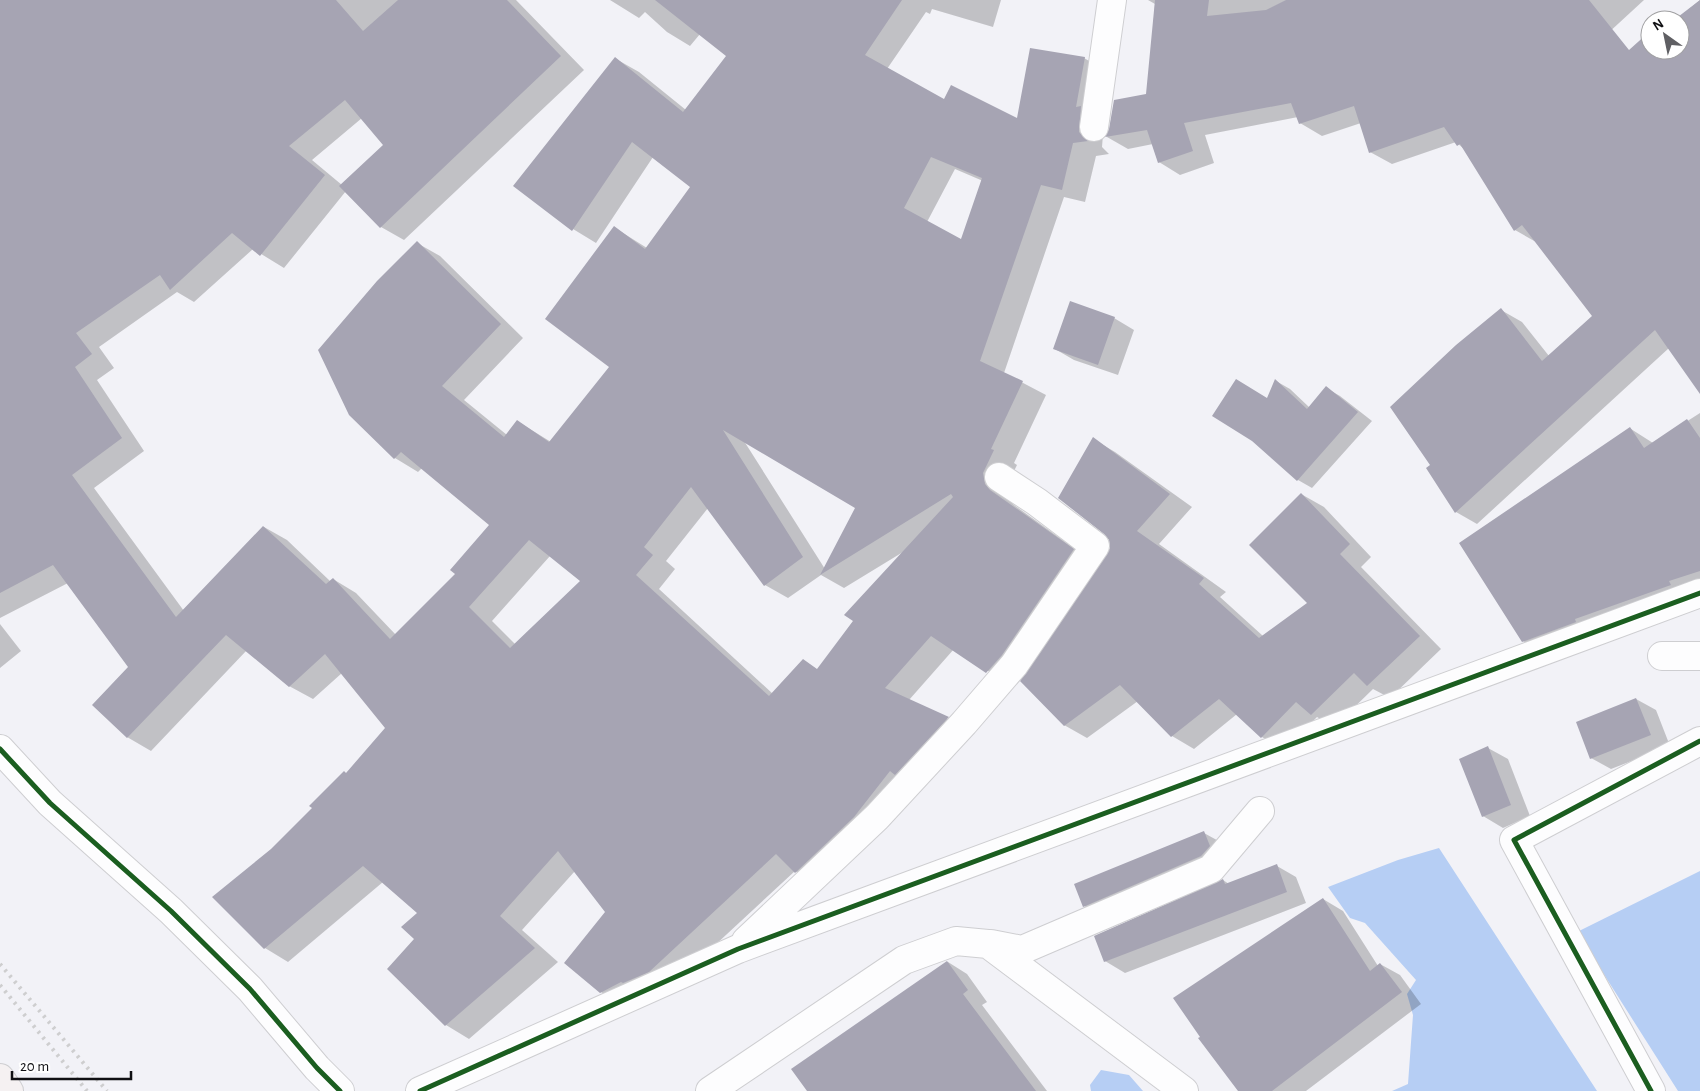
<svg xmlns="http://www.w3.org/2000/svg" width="1700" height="1091" viewBox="0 0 1700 1091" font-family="'Alegreya Sans',sans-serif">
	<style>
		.water { fill: #b6cef4 }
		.shadow { fill: #0003; fill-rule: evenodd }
		.building { fill: #a6a4b3; fill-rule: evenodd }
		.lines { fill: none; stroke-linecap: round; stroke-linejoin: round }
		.street-casing { stroke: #ceced1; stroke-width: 30 }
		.secondary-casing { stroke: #ceced1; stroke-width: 30 }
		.street { stroke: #fdfdfe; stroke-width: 28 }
		.secondary { stroke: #f5f1f2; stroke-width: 28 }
		.rail { stroke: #cececf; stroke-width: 4; stroke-dasharray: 2.5 5; stroke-linecap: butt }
		.cycleway-casing { stroke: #fff; stroke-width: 8 }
		.cycleway { stroke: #1b5e20; stroke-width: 5 }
	</style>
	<rect width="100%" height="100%" fill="#f2f2f7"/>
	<path class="water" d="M 1439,848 L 1597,1091 L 1392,1091 L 1408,1084 L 1413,1015 L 1407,994 L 1416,980 L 1365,923 L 1350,918 L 1328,887 L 1398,860 Z
		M 1700,871 L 1700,1091 L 1678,1091 L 1577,932 Z
		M 1101,1070 L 1129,1075 L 1143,1091 L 1091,1091 L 1090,1085 Z"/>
	<path class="shadow" d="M 0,0 L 516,0 L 584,70 L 404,240 L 381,227 L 346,191 L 284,268 L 253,249 L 194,302 L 177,292 L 99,347 L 114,368 L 97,380 L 144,451 L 94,488 L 184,611 L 264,527 L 287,540 L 330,581 L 333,579 L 356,593 L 396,635 L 457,574 L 491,525 L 422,468 L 418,472 L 395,458 L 350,414 L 417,243 L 440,256 L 523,338 L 464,400 L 507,435 L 517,421 L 551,442 L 611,367 L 615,228 L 647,248 L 692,187 L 653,157 L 596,243 L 573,229 L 616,59 L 639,72 L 686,110 L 728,56 L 700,34 L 690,46 L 667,32 L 645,12 L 639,18 L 610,0 L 1001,0 L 993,27 L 932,9 L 930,14 L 926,12 L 887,69 L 945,101 L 1018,120 L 1084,58 L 1108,72 L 1102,147 L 1109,154 L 1096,156 L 1085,202 L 1064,197 L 1004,373 L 1046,395 L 1014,463 L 1017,465 L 1006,487 L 1008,498 L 1014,505 L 1096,564 L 1010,685 L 954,649 L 909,700 L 971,731 L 819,886 L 795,871 L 672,985 L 624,1006 L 601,992 L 607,912 L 575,871 L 522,930 L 558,962 L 469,1039 L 446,1025 L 415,939 L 418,913 L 383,882 L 288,962 L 265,948 L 214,897 L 272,850 L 347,774 L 387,728 L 342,673 L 313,699 L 289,686 L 247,650 L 151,751 L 127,737 L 130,667 L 68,583 L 0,618 ZM 362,118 L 385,145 L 342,185 L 312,160 ZM 955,169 L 983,181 L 962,241 L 927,222 ZM 744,441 L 857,508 L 825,569 ZM 708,508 L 765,585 L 788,598 L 821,575 L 844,588 L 903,552 L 818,670 L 803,661 L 773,694 L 659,589 L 675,569 L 666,561 ZM 550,556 L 582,581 L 516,645 L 492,621 Z
		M 1148,0 L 1644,0 L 1519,115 L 1537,135 L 1650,41 L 1650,50 L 1680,50 L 1680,20 L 1676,20 L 1700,0 L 1700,392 L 1669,348 L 1477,524 L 1456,512 L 1432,466 L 1501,310 L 1522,322 L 1549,356 L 1594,316 L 1536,242 L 1515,230 L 1464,149 L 1456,142 L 1392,164 L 1370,152 L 1361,123 L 1322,136 L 1300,123 L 1298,117 L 1205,135 L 1214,163 L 1180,175 L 1159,162 L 1153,144 L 1128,149 L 1107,137 L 1111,130 L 1148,95 L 1155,4 Z
		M 1114,318 L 1134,330 L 1118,375 L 1074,360 L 1055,349 Z
		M 1276,381 L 1290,389 L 1310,408 L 1326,388 L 1340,396 L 1372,421 L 1312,488 L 1298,480 L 1268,399 Z
		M 1700,413 L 1700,590 L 1545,654 L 1523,641 L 1631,429 L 1653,443 Z
		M 1093,439 L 1115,452 L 1192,507 L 1159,544 L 1226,592 L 1220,597 L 1263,636 L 1309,603 L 1301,494 L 1324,507 L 1371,557 L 1361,567 L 1441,649 L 1390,698 L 1373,689 L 1334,727 L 1317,717 L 1284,750 L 1262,737 L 1237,714 L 1194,749 L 1172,736 L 1138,701 L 1087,738 L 1064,725 L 1112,548 Z
		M 0,624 L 21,651 L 0,668 Z
		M 1636,699 L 1656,710 L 1670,746 L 1611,769 L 1591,758 Z
		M 1488,748 L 1508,759 L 1530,816 L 1503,828 L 1483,816 Z
		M 1204,833 L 1224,844 L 1229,858 L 1103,917 L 1084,906 Z
		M 1277,866 L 1296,877 L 1306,903 L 1125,973 L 1105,961 L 1223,880 L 1229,884 Z
		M 1323,899 L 1343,911 L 1378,966 L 1380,964 L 1400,975 L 1421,1004 L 1306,1091 L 1239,1091 Z
		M 948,962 L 967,974 L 987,1002 L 982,1005 L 1047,1091 L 809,1091 Z"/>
	<path class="building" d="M 0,0 L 336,0 L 363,31 L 398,0 L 507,0 L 561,56 L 380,228 L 339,186 L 383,145 L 345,100 L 289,146 L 325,175 L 260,256 L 232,233 L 170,290 L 160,275 L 76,333 L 92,354 L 75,367 L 122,438 L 72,475 L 176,617 L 263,526 L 326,584 L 333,578 L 390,639 L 455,574 L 450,570 L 489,525 L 401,452 L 394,459 L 349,415 L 318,350 L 377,281 L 417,241 L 501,324 L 442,386 L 504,437 L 517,420 L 549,442 L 609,367 L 545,319 L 614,226 L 645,249 L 690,187 L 632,142 L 572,231 L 513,186 L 615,57 L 683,112 L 726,56 L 655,0 L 902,0 L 865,55 L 944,99 L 951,85 L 1017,118 L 1030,48 L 1085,57 L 1076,107 L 1081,106 L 1079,132 L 1088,141 L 1073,143 L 1062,190 L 1041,185 L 980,361 L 1023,381 L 991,449 L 994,450 L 983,473 L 985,484 L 990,490 L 1074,549 L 1002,655 L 986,673 L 931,636 L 885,688 L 949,717 L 895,775 L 890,771 L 854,817 L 795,873 L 776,854 L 649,972 L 623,983 L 621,982 L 600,993 L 564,963 L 605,912 L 558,851 L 500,916 L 535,948 L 445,1026 L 387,969 L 414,939 L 401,927 L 417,913 L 363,866 L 264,949 L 212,897 L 271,849 L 312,808 L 309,806 L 344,771 L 346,773 L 385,728 L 325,654 L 289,687 L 226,635 L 127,738 L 92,705 L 128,667 L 53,565 L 0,593 ZM 931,157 L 982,178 L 961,239 L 904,208 ZM 723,430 L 855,508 L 820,575 L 951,494 L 953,497 L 844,615 L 853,621 L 817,669 L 803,659 L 769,696 L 636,575 L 653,555 L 644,547 L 691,487 L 764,586 L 803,557 ZM 529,540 L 580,581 L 510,648 L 469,607 Z
		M 1155,0 L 1209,0 L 1207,16 L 1266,10 L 1286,0 L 1589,0 L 1629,50 L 1648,33 L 1650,50 L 1680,50 L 1680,20 L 1674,20 L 1700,0 L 1700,394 L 1655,330 L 1455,513 L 1426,468 L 1430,465 L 1390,407 L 1456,345 L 1501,308 L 1542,361 L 1592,316 L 1522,225 L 1514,231 L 1460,144 L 1457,146 L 1444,127 L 1369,153 L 1354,106 L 1299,124 L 1291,103 L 1184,123 L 1193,151 L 1158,163 L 1147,130 L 1105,137 L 1109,129 L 1114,100 L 1146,94 Z
		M 1070,301 L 1115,317 L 1098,365 L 1053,349 Z
		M 1236,379 L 1267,398 L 1275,379 L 1307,409 L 1326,386 L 1358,412 L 1297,481 L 1252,441 L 1212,416 Z
		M 1687,419 L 1700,438 L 1700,571 L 1669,581 L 1671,585 L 1575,619 L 1576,622 L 1522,642 L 1459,543 L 1630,427 L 1644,448 Z
		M 1093,437 L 1170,494 L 1137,531 L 1204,578 L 1199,584 L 1259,638 L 1307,603 L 1249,545 L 1301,493 L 1350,544 L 1340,554 L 1420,636 L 1367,686 L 1354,673 L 1311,715 L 1296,702 L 1261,738 L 1219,699 L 1171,737 L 1120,685 L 1064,726 L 1020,681 L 1110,548 L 1109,540 L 1104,534 L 1058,498 Z
		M 1636,698 L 1651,735 L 1590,759 L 1576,722 Z
		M 1488,746 L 1511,805 L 1482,817 L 1459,759 Z
		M 1204,831 L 1210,846 L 1201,856 L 1083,907 L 1074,884 Z
		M 1277,864 L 1287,892 L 1104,962 L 1094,936 L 1223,879 L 1225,884 Z
		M 1323,898 L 1370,971 L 1380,963 L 1402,992 L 1272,1091 L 1238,1091 L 1198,1038 L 1200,1037 L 1173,998 Z
		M 947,961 L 968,990 L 963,994 L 1036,1091 L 807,1091 L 791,1069 Z"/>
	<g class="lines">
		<g class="street-casing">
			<path id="street" d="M 1094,127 L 1112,0
				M 1662,656 L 1700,656
				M 0,749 L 50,803 L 171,911 L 250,989 L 317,1068 L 340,1091
				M 746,941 L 877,817 L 964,723 L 1014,665 L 1095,546 L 1037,502 L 999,477
				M 991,944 L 1022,950 L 1211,869 L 1260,811
				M 420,1091 L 738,949 L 1700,593
				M 710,1091 L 904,960 L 956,941 L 988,944 L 1184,1091
				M 1651,1091 L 1514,840 L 1700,741"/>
		</g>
		<g class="secondary-casing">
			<path id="secondary" d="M 0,1078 L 9,1091"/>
		</g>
		<use href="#street" class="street"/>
		<use href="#secondary" class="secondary"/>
		<path class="rail" d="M 0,964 L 107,1091
			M 0,985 L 87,1091"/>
		<g class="cycleway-casing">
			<path id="cycleway" d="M 0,749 L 50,803 L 171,911 L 250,989 L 317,1068 L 340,1091
				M 420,1091 L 738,949 L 1700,593
				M 1651,1091 L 1514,840 L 1700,741"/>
		</g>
		<use href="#cycleway" class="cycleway"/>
	</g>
	<g transform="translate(1665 35) rotate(327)"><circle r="24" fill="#ffffff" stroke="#9f9fa1"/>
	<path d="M0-4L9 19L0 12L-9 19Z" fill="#5f5f63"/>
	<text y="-8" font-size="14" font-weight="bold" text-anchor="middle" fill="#101013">N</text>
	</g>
	<path d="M12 1071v8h119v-8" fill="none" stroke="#101013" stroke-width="2.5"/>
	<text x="20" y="1071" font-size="15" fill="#101013" stroke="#ffffff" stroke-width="4" paint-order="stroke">20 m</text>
</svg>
